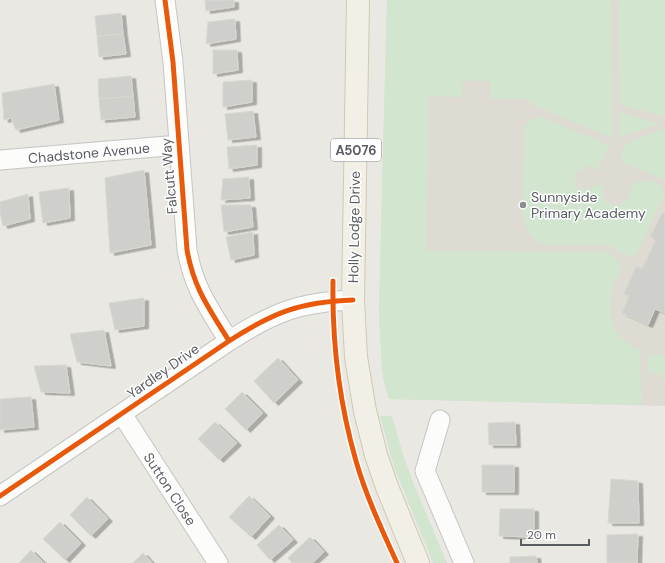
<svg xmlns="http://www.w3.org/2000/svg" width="665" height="563" viewBox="0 0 665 563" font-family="'DM Sans',sans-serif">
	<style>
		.education { fill: #dddbd2 }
		.green { fill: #d1e5cf }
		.building { fill: #cfcfcc; stroke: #d8d7d2; filter: url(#shadow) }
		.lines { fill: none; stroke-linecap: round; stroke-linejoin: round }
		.minor-casing { stroke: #c5c5c4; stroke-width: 21 }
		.primary-casing { stroke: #d1cab1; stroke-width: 24 }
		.minor { stroke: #fcfcfb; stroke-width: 19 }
		.primary { stroke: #f2f0e6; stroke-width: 22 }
		.cycleway-casing { stroke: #fff; stroke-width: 8 }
		.cycleway { stroke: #e8590c; stroke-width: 5 }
		.poi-dot { fill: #8b8d8e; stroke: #fff; stroke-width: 1.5 }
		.labels { text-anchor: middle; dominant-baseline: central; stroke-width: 3; stroke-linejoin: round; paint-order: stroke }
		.shield { fill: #fff; stroke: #8b8d90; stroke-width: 1 }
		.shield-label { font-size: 13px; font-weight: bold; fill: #595c61 }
		.street-label { font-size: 14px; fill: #595c61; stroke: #fff }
		.poi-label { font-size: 14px; fill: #595c61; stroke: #fff; text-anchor: start }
	</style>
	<defs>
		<filter id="shadow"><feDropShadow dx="4.5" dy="2.5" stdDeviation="0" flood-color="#0004"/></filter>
	</defs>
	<rect width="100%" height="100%" fill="#e9e8e3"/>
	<path class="education" d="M 387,0 L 619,0 L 620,97 L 665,98 L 665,406 L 389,399 L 384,382 L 382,368 L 379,313 Z"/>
	<path class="green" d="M 387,0 L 611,0 L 612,138 L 536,106 L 525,99 L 490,98 L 490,81 L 463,81 L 462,97 L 429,96 L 426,251 L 605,252 C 613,255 624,262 620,272 C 619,276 615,279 614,283 C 610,295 608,317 615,329 C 620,339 630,345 640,351 L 642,405 L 389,399 L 384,382 L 382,368 L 379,313 Z
		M 619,0 L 665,0 L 665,117 L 623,105 L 620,103 Z
		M 619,112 L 660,124 L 619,137 Z
		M 534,117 L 544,118 L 609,145 L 598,170 L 587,166 L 575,173 L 575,187 L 587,191 L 598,184 L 604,187 L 604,201 L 617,206 L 629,198 L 631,187 L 636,182 C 646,180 654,180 662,187 L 664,194 L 637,254 C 628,259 623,253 616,249 C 612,246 607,246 603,245 L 544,245 C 532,240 525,229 523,217 L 524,132 C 525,124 528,121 534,117 Z
		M 665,128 L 665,180 L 624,163 C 620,156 621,150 626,144 Z
		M 649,353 L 665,357 L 665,381 L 657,373 L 648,373 Z
		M 380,416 L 392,416 L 404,458 L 417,492 L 447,563 L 433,563 L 394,467 Z"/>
	<path class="building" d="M 205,0 L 234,0 L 234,7 L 206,11 Z
		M 121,13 L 123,34 L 97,36 L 95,16 Z
		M 235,19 L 236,39 L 206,44 L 208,22 Z
		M 123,34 L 126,54 L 99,57 L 97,36 Z
		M 213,50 L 237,50 L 238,70 L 213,74 Z
		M 131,76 L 133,96 L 99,99 L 98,79 Z
		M 252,80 L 252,102 L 223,107 L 223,82 Z
		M 54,84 L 59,120 L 16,130 L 11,118 L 4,120 L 2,93 Z
		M 133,96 L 135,117 L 101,120 L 99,99 Z
		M 253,111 L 256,137 L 228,140 L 225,114 Z
		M 257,145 L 257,165 L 229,169 L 227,147 Z
		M 144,170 L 151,245 L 110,253 L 105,178 Z
		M 249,177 L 250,198 L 221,200 L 223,179 Z
		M 69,188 L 70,218 L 43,223 L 39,192 Z
		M 28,194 L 30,219 L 3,226 L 0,212 L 0,202 Z
		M 221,205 L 251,205 L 253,227 L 224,232 Z
		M 662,213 L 665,214 L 665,313 L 655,309 L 648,325 L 622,313 L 629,296 L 624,294 L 636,266 L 642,269 L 656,239 L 650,237 Z
		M 253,232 L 254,255 L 231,260 L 226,237 Z
		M 144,298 L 144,326 L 115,330 L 109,303 Z
		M 104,330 L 111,366 L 77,362 L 70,334 Z
		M 278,358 L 298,380 L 274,403 L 254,381 Z
		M 66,365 L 70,393 L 41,392 L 34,366 Z
		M 242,392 L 263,413 L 246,430 L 225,409 Z
		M 31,397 L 34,427 L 0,430 L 0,399 Z
		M 215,422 L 237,443 L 219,460 L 198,439 Z
		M 515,422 L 516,445 L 489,445 L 488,423 Z
		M 482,465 L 514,465 L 514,492 L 482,492 Z
		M 611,479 L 638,481 L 639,523 L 608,523 Z
		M 249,496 L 270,516 L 251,537 L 229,517 Z
		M 87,497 L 108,519 L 91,536 L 70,515 Z
		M 500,509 L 534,509 L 534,537 L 499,536 Z
		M 60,522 L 81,543 L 65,560 L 43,539 Z
		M 279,525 L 293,540 L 270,560 L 257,545 Z
		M 638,534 L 637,563 L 607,563 L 607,535 Z
		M 310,537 L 324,552 L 312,563 L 292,563 L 288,558 Z
		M 31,550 L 44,563 L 19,563 Z
		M 143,553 L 152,563 L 133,563 Z
		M 536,556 L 537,563 L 510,563 L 510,557 Z"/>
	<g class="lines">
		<g class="minor-casing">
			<path id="minor" d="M 165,0 L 173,62 L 187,250 C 194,289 209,308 229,341
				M 0,160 L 179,145
				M 122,414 L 218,563
				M 440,420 L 425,471 L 464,563
				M 0,496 L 229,341 C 274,312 300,302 353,300"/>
		</g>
		<g class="primary-casing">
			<path id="primary" d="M 358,0 L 353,300 L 356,357 L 365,411 L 376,455 L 387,487 L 418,563"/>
		</g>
		<use href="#minor" class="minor"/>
		<use href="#primary" class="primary"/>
		<g class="cycleway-casing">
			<path id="cycleway" d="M 165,0 L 173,62 L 187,250 C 194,289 209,308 229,341
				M 333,281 C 332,342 339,402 356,461 C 366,496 382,530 397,563
				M 0,496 L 229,341 C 274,312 300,302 353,300"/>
		</g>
		<use href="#cycleway" class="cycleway"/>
	</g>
	<circle class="poi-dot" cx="523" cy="205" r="4"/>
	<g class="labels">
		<rect class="shield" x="331" y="139" width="50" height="22" rx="3"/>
		<g class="shield-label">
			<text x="356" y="150">A5076</text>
		</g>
		<g class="street-label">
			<text transform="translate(89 153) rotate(-5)">Chadstone Avenue</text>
			<text transform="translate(169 176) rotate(-95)">Falcutt Way</text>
			<text transform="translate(354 227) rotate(-89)">Holly Lodge Drive</text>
			<text transform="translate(163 371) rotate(-35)">Yardley Drive</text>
			<text transform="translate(170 489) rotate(57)">Sutton Close</text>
		</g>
		<g class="poi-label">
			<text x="531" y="197">Sunnyside<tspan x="531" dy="16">Primary Academy</tspan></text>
		</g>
	</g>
	<path d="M521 539v6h68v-6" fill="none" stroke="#595c61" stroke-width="2"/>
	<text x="527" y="539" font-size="12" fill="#595c61" stroke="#ffffff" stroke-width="3" paint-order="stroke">20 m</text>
</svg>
